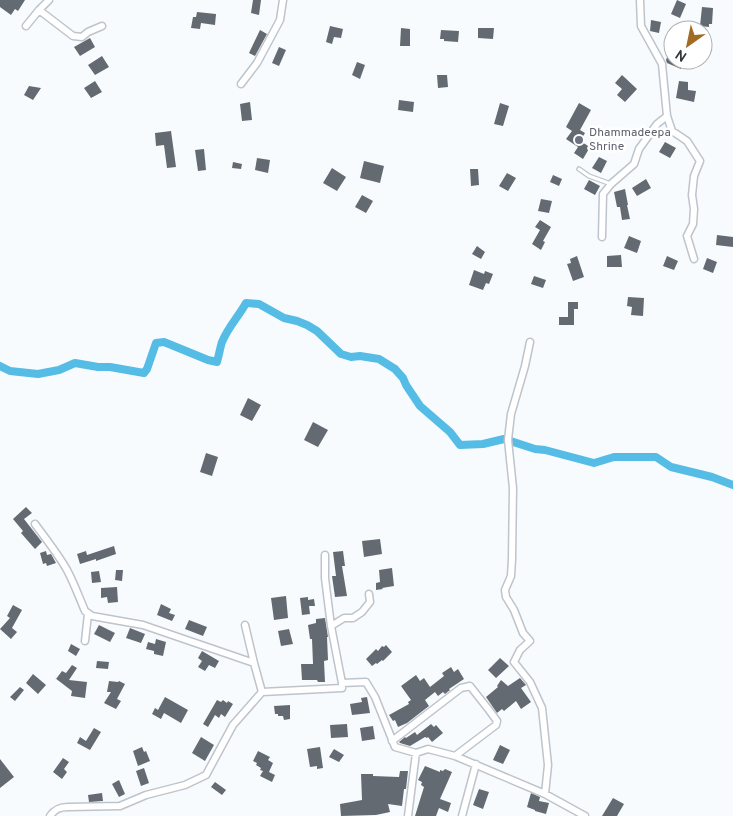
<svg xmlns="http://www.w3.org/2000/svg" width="733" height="816" viewBox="0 0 733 816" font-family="Overpass,sans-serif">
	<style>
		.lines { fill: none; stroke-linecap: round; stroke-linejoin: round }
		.canal { stroke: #55bce5; stroke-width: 8 }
		.building { fill: #636a71 }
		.service-casing { stroke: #bdc4cc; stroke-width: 5.5 }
		.minor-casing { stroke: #bdc4cc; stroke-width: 9 }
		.service { stroke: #fff; stroke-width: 3 }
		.minor { stroke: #fff; stroke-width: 6 }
		.worship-dot { fill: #6b7280; stroke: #fff; stroke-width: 2 }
		.labels { text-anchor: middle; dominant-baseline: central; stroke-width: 5; stroke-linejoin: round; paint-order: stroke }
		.worship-label { font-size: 12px; fill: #5b616d; stroke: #fff; text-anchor: start }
	</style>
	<rect width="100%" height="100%" fill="#f8fbfe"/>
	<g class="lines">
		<path class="canal" d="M 0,366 L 10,371 L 38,374 L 59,370 L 75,363 L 98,367 L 110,367 L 144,373 L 147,369 L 156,343 L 164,342 L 208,360 L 217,362 C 219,355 220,348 222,342 C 228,327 239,316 246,303 L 259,304 L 284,318 L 297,321 L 307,325 L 317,331 L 341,354 L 351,357 L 360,356 L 379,359 L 395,369 L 403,378 L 406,385 L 420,406 L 450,432 L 460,445 L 483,444 L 504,439 L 535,449 L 545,450 L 594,463 L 614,457 L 656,457 L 671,467 L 712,477 L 733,485"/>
	</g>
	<path class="building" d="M 0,0 L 25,0 L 18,11 L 15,9 L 11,15 L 0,7 Z
		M 253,0 L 261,0 L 259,15 L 251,13 Z
		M 677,0 L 686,4 L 680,18 L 671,14 Z
		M 702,7 L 713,8 L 712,24 L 709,24 L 709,27 L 700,26 Z
		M 197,12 L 216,14 L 215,25 L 201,23 L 200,29 L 191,28 L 193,17 L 196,17 Z
		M 651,20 L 661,22 L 659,33 L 650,31 Z
		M 330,26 L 343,29 L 341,38 L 334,37 L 332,44 L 326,42 Z
		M 401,28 L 410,29 L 410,46 L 400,46 Z
		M 478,28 L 494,28 L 493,39 L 478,38 Z
		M 260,30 L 267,34 L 255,56 L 249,53 Z
		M 441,30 L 459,31 L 458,42 L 444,41 L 444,39 L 440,39 Z
		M 90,38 L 95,47 L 80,56 L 74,47 Z
		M 672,44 L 673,60 L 684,60 L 681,69 L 667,63 L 666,60 Z
		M 279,47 L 286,50 L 279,66 L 272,63 Z
		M 102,56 L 109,67 L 95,75 L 88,65 Z
		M 357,62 L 365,65 L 360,79 L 352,75 Z
		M 437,75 L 447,75 L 448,87 L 438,88 Z
		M 622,75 L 637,89 L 625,102 L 617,95 L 622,89 L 615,83 Z
		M 95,81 L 102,92 L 91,98 L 84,88 Z
		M 679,81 L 688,82 L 688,90 L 696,91 L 694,102 L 676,98 Z
		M 29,86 L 41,88 L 33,100 L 24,95 Z
		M 399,100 L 414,102 L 413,112 L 398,110 Z
		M 250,102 L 252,120 L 242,121 L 240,104 Z
		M 500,103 L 509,106 L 503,126 L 494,124 Z
		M 579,103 L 591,110 L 580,130 L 585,133 L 580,141 L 590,147 L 583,159 L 574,153 L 578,147 L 566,139 L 572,131 L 566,127 Z
		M 171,131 L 176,167 L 167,168 L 164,145 L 156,146 L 155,133 Z
		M 665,142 L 676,148 L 670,158 L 659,152 Z
		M 204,149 L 206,170 L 198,171 L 195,150 Z
		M 599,157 L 607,161 L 601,173 L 592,168 Z
		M 257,158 L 270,160 L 268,173 L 255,170 Z
		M 364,161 L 384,166 L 380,183 L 360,178 Z
		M 233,162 L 242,164 L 241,169 L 232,168 Z
		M 332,168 L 346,177 L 337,191 L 323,183 Z
		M 470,169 L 478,169 L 479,185 L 471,186 Z
		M 507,173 L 516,178 L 508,191 L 499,186 Z
		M 553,175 L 562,179 L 559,186 L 550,182 Z
		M 646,179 L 651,188 L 637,196 L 632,188 Z
		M 589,180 L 600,186 L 595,195 L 584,189 Z
		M 625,189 L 628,205 L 627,205 L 630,219 L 622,220 L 620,207 L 617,207 L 614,192 Z
		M 362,195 L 373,201 L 366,213 L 355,207 Z
		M 541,199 L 552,201 L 549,213 L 538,211 Z
		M 540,220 L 551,227 L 543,241 L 545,242 L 541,250 L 532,244 L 540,230 L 535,227 Z
		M 717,235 L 733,237 L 733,247 L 716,245 Z
		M 629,236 L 641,241 L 637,253 L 624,248 Z
		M 477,246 L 485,252 L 481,259 L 472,254 Z
		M 621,255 L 622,267 L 607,267 L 607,256 Z
		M 577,256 L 584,277 L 573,281 L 567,264 L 571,263 L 570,259 Z
		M 667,256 L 678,261 L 674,270 L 663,266 Z
		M 707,258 L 717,262 L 713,273 L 703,269 Z
		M 474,270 L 484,274 L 485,271 L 493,274 L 489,284 L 486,283 L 483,290 L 469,285 Z
		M 534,276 L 546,280 L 543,288 L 531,284 Z
		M 628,297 L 644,298 L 643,316 L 631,315 L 632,307 L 627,306 Z
		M 568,302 L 578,302 L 578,309 L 574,309 L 574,325 L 559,325 L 559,317 L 568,317 Z
		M 248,398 L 261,405 L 252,421 L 240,415 Z
		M 313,422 L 328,430 L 318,447 L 304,440 Z
		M 206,453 L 218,457 L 212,476 L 200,472 Z
		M 26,507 L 32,513 L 24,519 L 42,542 L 35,549 L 21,533 L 23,531 L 13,519 Z
		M 380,539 L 382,554 L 364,557 L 362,541 Z
		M 114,546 L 116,554 L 96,561 L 96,559 L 80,564 L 77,554 L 86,551 L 87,555 Z
		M 46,551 L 47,555 L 51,554 L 56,563 L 47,566 L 46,563 L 43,564 L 40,553 Z
		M 343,551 L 345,566 L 342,566 L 347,596 L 335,597 L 332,576 L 336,576 L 333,552 Z
		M 392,568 L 394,586 L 382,588 L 383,589 L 376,590 L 376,583 L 380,582 L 379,570 Z
		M 116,570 L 123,570 L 122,581 L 115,580 Z
		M 99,571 L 101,582 L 92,583 L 91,572 Z
		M 117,587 L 118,602 L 108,603 L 107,597 L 101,598 L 101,588 Z
		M 286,596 L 288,618 L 274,620 L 271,598 Z
		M 308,597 L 308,600 L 314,599 L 315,606 L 309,606 L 310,614 L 302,615 L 300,598 Z
		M 161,604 L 171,609 L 169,613 L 175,615 L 172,621 L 157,615 Z
		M 13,605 L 22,610 L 12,628 L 17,632 L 11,639 L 0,629 L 10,618 L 7,616 Z
		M 325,618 L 328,637 L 327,637 L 328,660 L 324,661 L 325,682 L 318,682 L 317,680 L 302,680 L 301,664 L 313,664 L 312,639 L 310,639 L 308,625 L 316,623 L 316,619 Z
		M 189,620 L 207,627 L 203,636 L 185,629 Z
		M 99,625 L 115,633 L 110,642 L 94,634 Z
		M 130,628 L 145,634 L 141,643 L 126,638 Z
		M 289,629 L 293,644 L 281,646 L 278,631 Z
		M 156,639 L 166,642 L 163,656 L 154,654 L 154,651 L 146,649 L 148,642 L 155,644 Z
		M 71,644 L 80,649 L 76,656 L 68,651 Z
		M 386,645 L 392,652 L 383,661 L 382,660 L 377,664 L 376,663 L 372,666 L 366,659 L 376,649 L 378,651 L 382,646 L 384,647 Z
		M 202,651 L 219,661 L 215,668 L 209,665 L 205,671 L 198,667 L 202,661 L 198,658 Z
		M 500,658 L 509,666 L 496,678 L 488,670 Z
		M 97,661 L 109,662 L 108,669 L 96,668 Z
		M 72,665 L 77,668 L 69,680 L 87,682 L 85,698 L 71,696 L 72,691 L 55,678 L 56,679 L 62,671 L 66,673 Z
		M 451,667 L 454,672 L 458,669 L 464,679 L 449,689 L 450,690 L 445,694 L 443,692 L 438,696 L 435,692 L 425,700 L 429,706 L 407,723 L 398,727 L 395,720 L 393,721 L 389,715 L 409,704 L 408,702 L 411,700 L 401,686 L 416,675 L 420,681 L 424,678 L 430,687 L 444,676 L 442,673 Z
		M 33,674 L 46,685 L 38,694 L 26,683 Z
		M 520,678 L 526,685 L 521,688 L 531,702 L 521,709 L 516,701 L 504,711 L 502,709 L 497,713 L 486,697 L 498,687 L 497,686 L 501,680 L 508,686 Z
		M 109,681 L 118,682 L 119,681 L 125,684 L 117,699 L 121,701 L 116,709 L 104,703 L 111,692 L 107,692 Z
		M 20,687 L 24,690 L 15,701 L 10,697 Z
		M 165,697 L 188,710 L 181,723 L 164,713 L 161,719 L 152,714 L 155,708 L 158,710 Z
		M 367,697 L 370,713 L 352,715 L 350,704 L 362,702 L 361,698 Z
		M 217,700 L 221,702 L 223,700 L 227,703 L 228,701 L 233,704 L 225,717 L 221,714 L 219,718 L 215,715 L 208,727 L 203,724 Z
		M 290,705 L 290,719 L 284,720 L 283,716 L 278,716 L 278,714 L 275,714 L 274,706 Z
		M 347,724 L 348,737 L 331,738 L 330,725 Z
		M 431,724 L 434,727 L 436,725 L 443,733 L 432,742 L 428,737 L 427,738 L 425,737 L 410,746 L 400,743 L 399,742 L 405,737 L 406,738 L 415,732 L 417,735 Z
		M 373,726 L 375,739 L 362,741 L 360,728 Z
		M 94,728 L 101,732 L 90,750 L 77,743 L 80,737 L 86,741 Z
		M 201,737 L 214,745 L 205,761 L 192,753 Z
		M 500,745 L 510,750 L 503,764 L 493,760 Z
		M 142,747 L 144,752 L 146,751 L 150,761 L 138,766 L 133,751 Z
		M 320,747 L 323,768 L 317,769 L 317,766 L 310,767 L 307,749 Z
		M 334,749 L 344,755 L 339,762 L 329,757 Z
		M 258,751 L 270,757 L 268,760 L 273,763 L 269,772 L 275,775 L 272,782 L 260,776 L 263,771 L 260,770 L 261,768 L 256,765 L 257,763 L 253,761 Z
		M 63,758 L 69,762 L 64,769 L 67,772 L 62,779 L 53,772 Z
		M 0,759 L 14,777 L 0,788 Z
		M 425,766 L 440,772 L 440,770 L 443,771 L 445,769 L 452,772 L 440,799 L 451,803 L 448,812 L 439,808 L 436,816 L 415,816 L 424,787 L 421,785 L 422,782 L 418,780 Z
		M 144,768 L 149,783 L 141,786 L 136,771 Z
		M 400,771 L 408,771 L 406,789 L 404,789 L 402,806 L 388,804 L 390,812 L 376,815 L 341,816 L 340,804 L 362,800 L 361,774 L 373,774 L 373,776 L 399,777 Z
		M 119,780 L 125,794 L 119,797 L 112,784 Z
		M 215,782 L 226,790 L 222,795 L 211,787 Z
		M 479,789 L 489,792 L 483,809 L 473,805 Z
		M 102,793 L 103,801 L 89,802 L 88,795 Z
		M 531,793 L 540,797 L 539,801 L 549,803 L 546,814 L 535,811 L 535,810 L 527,807 Z
		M 613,798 L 624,804 L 617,816 L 602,816 Z"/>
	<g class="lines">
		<g class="service-casing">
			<path id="service" d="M 579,169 L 589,176 L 611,184"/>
		</g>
		<g class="minor-casing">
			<path id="minor" d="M 640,0 L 641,26 L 662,64 L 667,116 L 672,131 L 687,141 L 700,161 L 694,176 L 692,195 L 694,209 L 693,224 L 687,236 L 694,259
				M 39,10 L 49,0
				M 26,26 L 39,10 L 73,36 L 82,37 L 88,32 L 102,26
				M 241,84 L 257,63 L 280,20 L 283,0
				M 602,237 L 603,194 L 611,184 L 634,164 L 639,149 L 657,124 L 667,116
				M 530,342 L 525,366 L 511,414 L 508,440 L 513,488 L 512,559 L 511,576 L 505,590 L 506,597 L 514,610 L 523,633 L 530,641 L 520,650 L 514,662 L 530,682 L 542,708 L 548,765 L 545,794
				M 35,524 C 46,539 58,554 67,570 C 74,583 79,597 85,611 L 92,616 L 143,625 L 254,663 L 262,692 L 342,688 L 342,683 L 366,682 L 375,697 L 395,747 L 416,753 L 428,749 L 455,756 L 545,794 L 585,816
				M 325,555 L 325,578 L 331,626 L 342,683
				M 245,625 L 254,663
				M 331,626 L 344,618 L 353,618 L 362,612 L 370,602 L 369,594
				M 85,641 L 88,614
				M 392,741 L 461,688 L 470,686 L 489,710 L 497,721 L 496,725 L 455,756
				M 50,816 C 55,809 60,807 68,807 L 120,806 L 146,795 L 185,785 L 206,775 L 233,725 L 262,692
				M 408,816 L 416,753
				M 462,816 L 476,764"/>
		</g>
		<use href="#service" class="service"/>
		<use href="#minor" class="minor"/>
	</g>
	<circle class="worship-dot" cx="579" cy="140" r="5"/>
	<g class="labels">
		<g class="worship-label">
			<text x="589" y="133">Dhammadeepa<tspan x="589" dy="14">Shrine</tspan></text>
		</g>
	</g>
	<g transform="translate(688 45) rotate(213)"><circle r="24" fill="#ffffff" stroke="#afb0b1"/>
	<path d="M0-4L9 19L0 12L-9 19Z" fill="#a26a27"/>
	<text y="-8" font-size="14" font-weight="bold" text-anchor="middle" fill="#36393c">N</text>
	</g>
</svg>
